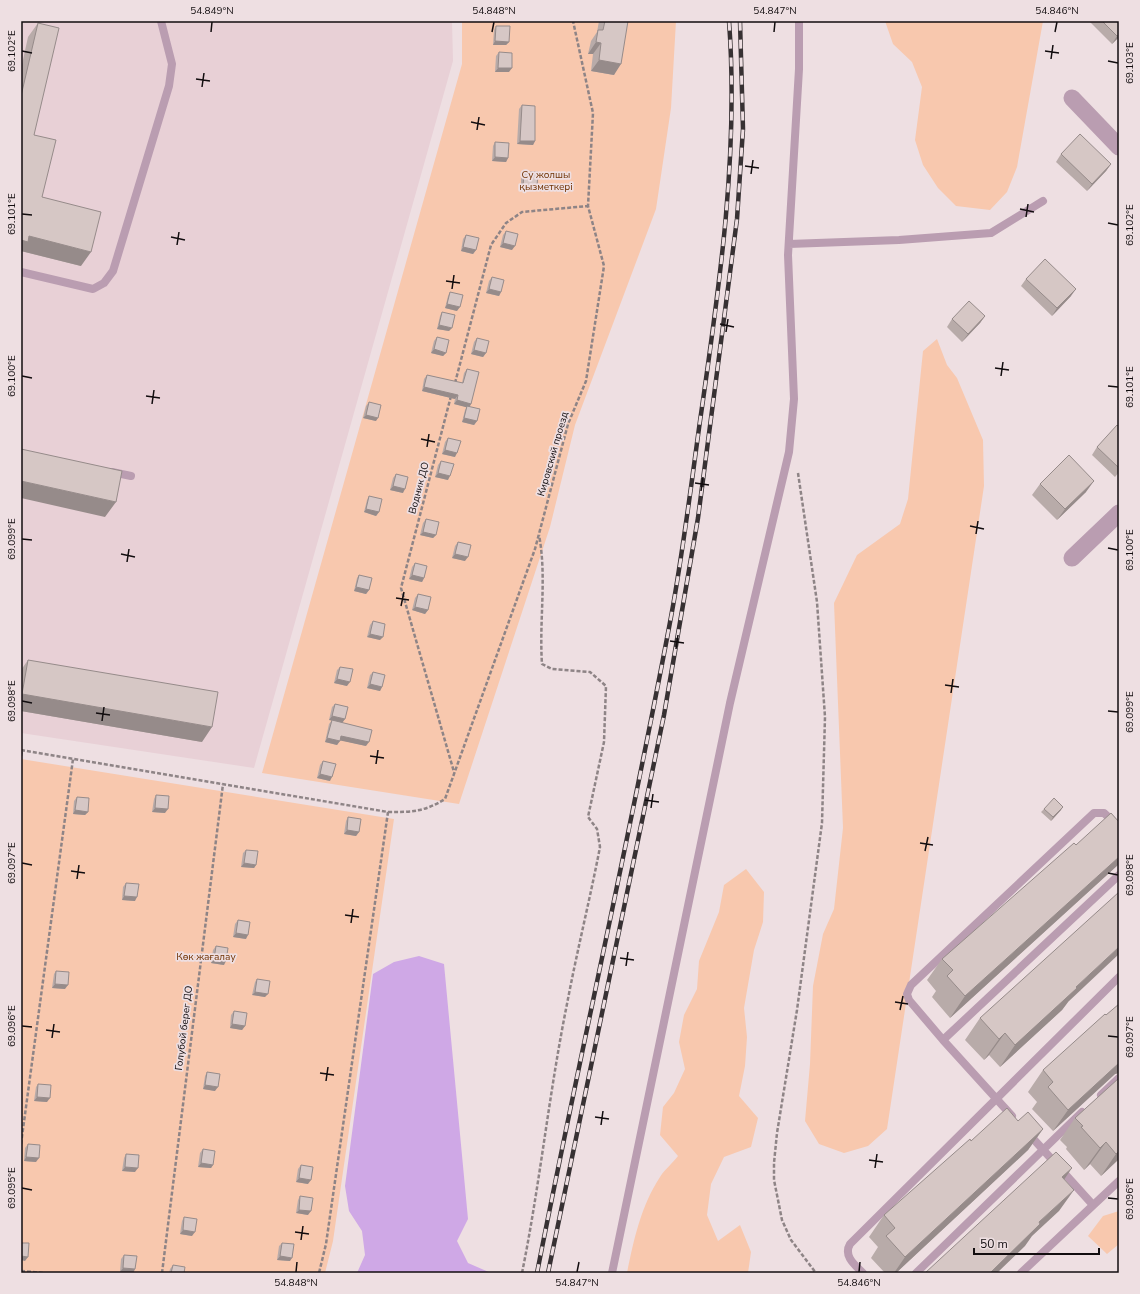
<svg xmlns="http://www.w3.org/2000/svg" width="1140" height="1294" viewBox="0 0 1140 1294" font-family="'Nunito Sans',sans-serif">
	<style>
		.built { fill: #e8d0d6 }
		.green { fill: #f8c8ae }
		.water { fill: #cfa8e6 }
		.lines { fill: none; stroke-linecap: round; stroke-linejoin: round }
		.path { stroke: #8e8486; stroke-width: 2.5; stroke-dasharray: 4 2; stroke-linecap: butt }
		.service { stroke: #ba9db1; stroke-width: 8 }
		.minor { stroke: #ba9db1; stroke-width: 17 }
		.rail-casing { stroke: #373133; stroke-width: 4.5 }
		.rail { stroke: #eedfe2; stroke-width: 3; stroke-dasharray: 9; stroke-linecap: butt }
		.wall { fill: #b8aba9 }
		.shaded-wall { fill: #968b8a }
		.building { fill: #d6c7c5; stroke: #968b8a }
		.ticks { fill: none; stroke: #120d0f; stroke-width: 1.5 }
		.labels { text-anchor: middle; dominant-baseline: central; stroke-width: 3.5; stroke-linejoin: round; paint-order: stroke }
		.park-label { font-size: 10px; fill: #703304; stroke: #eedfe2 }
		.street-label { font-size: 10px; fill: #120d0f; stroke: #eedfe2 }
		.neatline { fill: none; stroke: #120d0f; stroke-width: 1.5 }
		.ticks-label { font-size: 10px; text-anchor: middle; fill: #120d0f }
	</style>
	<rect width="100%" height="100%" fill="#eedfe2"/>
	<path class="built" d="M 21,21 L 452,21 L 453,61 L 254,768 L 21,733 Z"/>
	<path class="green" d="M 462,21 L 676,21 L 671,108 L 656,209 L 575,425 L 550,527 L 459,804 L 262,773 L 462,64 Z
		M 885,21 L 1043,21 L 1017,167 L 1007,192 L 990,210 L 956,206 L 938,188 L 923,165 L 915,140 L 922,87 L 912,62 L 893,44 Z
		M 937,339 L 947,365 L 957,378 L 983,440 L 984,486 L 887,1129 L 868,1146 L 844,1153 L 819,1144 L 805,1121 L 810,1064 L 813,986 L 823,934 L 834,909 L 843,828 L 834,603 L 857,555 L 900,524 L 908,499 L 923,351 Z
		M 21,759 L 394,819 L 333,1241 L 325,1273 L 21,1273 Z
		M 746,869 L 764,892 L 763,922 L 754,950 L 744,1008 L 747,1037 L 745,1066 L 739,1096 L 758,1118 L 751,1147 L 724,1157 L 711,1184 L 707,1215 L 718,1241 L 740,1225 L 751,1252 L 748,1273 L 627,1273 C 634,1239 641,1206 660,1177 C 665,1169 673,1163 678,1156 L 660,1135 L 663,1107 L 674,1093 L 685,1069 L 679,1042 L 684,1015 L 697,989 L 699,961 L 719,912 L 724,885 Z
		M 1119,1211 L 1119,1244 L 1107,1254 L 1088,1236 L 1103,1216 Z"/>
	<path class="water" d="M 419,956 L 444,964 L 468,1219 L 457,1241 L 468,1263 L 491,1273 L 357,1273 L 365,1255 L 362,1231 L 349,1211 L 345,1186 L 373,974 L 394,962 Z"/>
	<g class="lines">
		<path class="path" d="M 455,383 L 491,245 L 506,223 L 522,212 L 588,206
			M 451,396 L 401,588 L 454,772
			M 798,473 L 817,602 L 825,717 L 822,823 L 797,1010 L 777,1133 L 774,1163 L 774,1180 L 782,1220 L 791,1240 L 816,1273
			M 21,750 L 388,812 L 326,1244 L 319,1273
			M 21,756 L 22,750
			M 388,812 C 412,812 424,812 445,799 L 535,549 L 568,424 L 586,381 L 604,266 L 588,206 L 593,113 L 573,21
			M 21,1144 L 73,759
			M 21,1271 L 44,1273
			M 162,1273 L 223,784
			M 522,1273 C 540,1184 549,1093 567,1004 C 577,951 590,899 600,847 L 597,829 L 588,817 L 604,742 L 606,686 L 590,672 L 552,669 L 542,664 C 539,621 547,577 539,535"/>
		<path class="service" d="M 789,244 L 899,240 L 991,233 L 1043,201
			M 21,272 L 93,289 L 104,283 L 113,271 L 169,86 L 172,64 L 161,21
			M 112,472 L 131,476
			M 943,1040 L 909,1000 L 907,994 L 911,985 L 1094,813 L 1104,813 L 1119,827
			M 1101,1095 L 1119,1078
			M 1012,1116 L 943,1040 L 1119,875
			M 1028,1133 L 1093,1205
			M 612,1273 L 730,703 L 789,452 L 794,399 L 788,255 L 799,69 L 799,21
			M 863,1273 C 855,1265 843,1256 850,1244 L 1119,977
			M 916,1273 L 1082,1112
			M 1021,1273 L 1119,1181"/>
		<path class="minor" d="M 1072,98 L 1119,147
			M 1072,558 L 1119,513"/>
		<g class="rail-casing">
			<path id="rail" d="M 537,1273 C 580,1054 630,836 671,617 C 683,552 691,486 700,421 C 719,289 739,155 729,21
				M 548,1273 L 664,715 L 698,518 L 737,219 L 743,129 L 740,21"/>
		</g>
		<use href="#rail" class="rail"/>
	</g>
	<path class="wall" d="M 599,21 L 628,21 L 614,75 L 591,71 L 593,54 L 588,54 L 591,41 L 597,32 Z
		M 1089,21 L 1119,21 L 1119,37 L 1112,44 Z
		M 38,23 L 34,135 L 42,197 L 81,266 L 21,251 L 21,69 L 28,37 Z
		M 496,26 L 509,42 L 506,45 L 493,45 L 494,30 Z
		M 499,52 L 509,72 L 495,72 L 496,56 Z
		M 522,105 L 535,141 L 533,145 L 517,144 L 519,109 Z
		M 495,142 L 508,158 L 506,162 L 492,161 L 493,146 Z
		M 1061,154 L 1111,164 L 1106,171 L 1087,191 L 1056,162 Z
		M 524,172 L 537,187 L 534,191 L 521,191 L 521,175 Z
		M 506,231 L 512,250 L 500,247 L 503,235 Z
		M 466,235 L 476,250 L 473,254 L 461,251 L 463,239 Z
		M 492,277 L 501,292 L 499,296 L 486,293 L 489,281 Z
		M 1026,279 L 1071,296 L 1052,316 L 1021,286 Z
		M 450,292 L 457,311 L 445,308 L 448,296 Z
		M 442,312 L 449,331 L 437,329 L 440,316 Z
		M 985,316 L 980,323 L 962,342 L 947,327 L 952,319 Z
		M 437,337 L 446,353 L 443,356 L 431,353 L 434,341 Z
		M 477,338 L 486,353 L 483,357 L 471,354 L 474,342 Z
		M 467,369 L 471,404 L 469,407 L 477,421 L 474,425 L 462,422 L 465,410 L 467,407 L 454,404 L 455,399 L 422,391 L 424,379 L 427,375 L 462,383 L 464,373 Z
		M 369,402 L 376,421 L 363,418 L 366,406 Z
		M 1119,427 L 1119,472 L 1115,477 L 1092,455 L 1097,447 Z
		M 448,438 L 455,457 L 442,454 L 445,442 Z
		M 441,461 L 448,480 L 435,477 L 438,465 Z
		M 396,474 L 403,493 L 390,490 L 393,478 Z
		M 1040,484 L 1086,492 L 1057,520 L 1032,495 Z
		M 369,496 L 379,512 L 376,516 L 364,512 L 367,500 Z
		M 426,519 L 436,535 L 433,538 L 420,535 L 423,523 Z
		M 458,542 L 465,561 L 452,558 L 455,546 Z
		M 415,563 L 424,578 L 422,582 L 409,579 L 412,567 Z
		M 359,575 L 369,590 L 366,594 L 354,591 L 357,578 Z
		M 418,594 L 428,610 L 425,614 L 412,610 L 415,598 Z
		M 373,621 L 380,640 L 367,637 L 370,625 Z
		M 28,660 L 202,742 L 21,711 L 21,670 Z
		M 340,667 L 347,686 L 334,683 L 337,670 Z
		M 373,672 L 382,687 L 380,691 L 367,688 L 370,675 Z
		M 335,704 L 345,719 L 342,723 L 366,746 L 340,740 L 337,745 L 325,742 L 329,724 L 332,720 L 329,720 L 332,707 Z
		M 323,761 L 330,781 L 317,778 L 320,765 Z
		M 156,795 L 165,813 L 152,812 L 154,799 Z
		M 77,797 L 88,812 L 85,815 L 73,814 L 74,801 Z
		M 1044,809 L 1061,810 L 1051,821 L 1041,812 Z
		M 348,817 L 359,832 L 356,836 L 344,834 L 346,821 Z
		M 1119,822 L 1119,864 L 950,1018 L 932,997 L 936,991 L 927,980 L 942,959 L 1076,845 Z
		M 246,850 L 256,865 L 254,868 L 241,867 L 243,853 Z
		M 126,883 L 135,901 L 122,900 L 123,887 Z
		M 238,920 L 246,939 L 233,937 L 235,924 Z
		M 216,946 L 224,965 L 211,963 L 213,950 Z
		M 56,971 L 65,989 L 52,988 L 54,974 Z
		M 257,979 L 265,997 L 252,995 L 255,982 Z
		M 1068,1002 L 1062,1010 L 1000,1067 L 989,1055 L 984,1060 L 965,1040 L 980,1018 Z
		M 1119,1004 L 1119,1073 L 1115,1074 L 1053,1131 L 1032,1109 L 1037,1102 L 1028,1092 L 1043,1070 Z
		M 234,1011 L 245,1026 L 242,1030 L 230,1028 L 231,1015 Z
		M 207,1072 L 215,1091 L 203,1089 L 205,1076 Z
		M 1119,1078 L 1119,1159 L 1101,1176 L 1090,1164 L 1084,1170 L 1066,1149 L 1067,1147 L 1060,1140 L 1075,1118 Z
		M 38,1084 L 47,1102 L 34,1101 L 36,1087 Z
		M 1018,1121 L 1043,1129 L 1028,1150 L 896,1273 L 885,1273 L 871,1258 L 878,1247 L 869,1237 L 884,1215 L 971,1141 Z
		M 28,1144 L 36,1162 L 24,1161 L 25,1148 Z
		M 203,1149 L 213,1165 L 211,1168 L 198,1167 L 200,1153 Z
		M 126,1154 L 135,1172 L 122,1171 L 124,1158 Z
		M 301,1165 L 308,1184 L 296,1182 L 298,1169 Z
		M 300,1196 L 308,1215 L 296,1213 L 298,1200 Z
		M 184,1217 L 192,1236 L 180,1234 L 182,1221 Z
		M 282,1243 L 290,1261 L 277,1260 L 279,1246 Z
		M 124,1255 L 135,1269 L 133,1273 L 120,1272 L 121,1259 Z
		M 173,1265 L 184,1273 L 169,1273 L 170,1269 Z"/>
	<path class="shaded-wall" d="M 1119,35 L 1119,37 L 1112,44 L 1117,36 Z
		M 495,41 L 509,42 L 506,45 L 493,45 Z
		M 596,42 L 601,43 L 593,54 L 588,54 Z
		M 599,60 L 621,64 L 614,75 L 591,71 Z
		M 498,68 L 512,68 L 509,72 L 495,72 Z
		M 520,141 L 535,141 L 533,145 L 517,144 Z
		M 495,157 L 508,158 L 506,162 L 492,161 Z
		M 1111,164 L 1106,171 L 1087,191 L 1092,184 Z
		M 523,187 L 537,187 L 534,191 L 521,191 Z
		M 29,236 L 91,252 L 81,266 L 21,251 L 21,240 Z
		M 503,243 L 515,246 L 512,250 L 500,247 Z
		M 463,247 L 476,250 L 473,254 L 461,251 Z
		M 489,289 L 501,292 L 499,296 L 486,293 Z
		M 1076,289 L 1071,296 L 1052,316 L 1057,308 Z
		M 447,304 L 460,307 L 457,311 L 445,308 Z
		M 985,316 L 980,323 L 962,342 L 968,334 Z
		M 439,325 L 452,328 L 449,331 L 437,329 Z
		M 434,349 L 446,353 L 443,356 L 431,353 Z
		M 474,350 L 486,353 L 483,357 L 471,354 Z
		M 424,387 L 458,395 L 455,399 L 422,391 Z
		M 457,400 L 471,404 L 469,408 L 454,404 Z
		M 366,415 L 378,418 L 376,421 L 363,418 Z
		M 464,418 L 477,421 L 474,425 L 462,422 Z
		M 445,450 L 457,453 L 455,457 L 442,454 Z
		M 438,473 L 450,476 L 448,480 L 435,477 Z
		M 21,481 L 116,502 L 105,517 L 21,498 Z
		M 1094,481 L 1086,492 L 1057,520 L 1065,509 Z
		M 393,486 L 405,489 L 403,493 L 390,490 Z
		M 366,509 L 379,512 L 376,516 L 364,512 Z
		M 423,532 L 436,535 L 433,538 L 420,535 Z
		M 455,554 L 468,557 L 465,561 L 452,558 Z
		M 412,575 L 424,578 L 422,582 L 409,579 Z
		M 356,587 L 369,590 L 366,594 L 354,591 Z
		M 415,607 L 428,610 L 425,614 L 412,610 Z
		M 370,634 L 383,637 L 380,640 L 367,637 Z
		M 337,679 L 350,682 L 347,686 L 334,683 Z
		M 370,684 L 382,687 L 380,691 L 367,688 Z
		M 22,694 L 212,727 L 202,742 L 21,711 L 21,696 Z
		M 332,716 L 345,719 L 342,723 L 329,720 Z
		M 341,736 L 369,742 L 366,746 L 338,740 Z
		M 327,738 L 340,741 L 337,745 L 325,742 Z
		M 320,774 L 332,777 L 330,781 L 317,778 Z
		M 1063,807 L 1061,810 L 1051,821 L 1053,817 Z
		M 155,808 L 168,809 L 165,813 L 152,812 Z
		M 75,810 L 88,812 L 85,815 L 73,814 Z
		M 347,830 L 359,832 L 356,836 L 344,834 Z
		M 1119,857 L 1119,864 L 950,1018 L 965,996 Z
		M 244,863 L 256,865 L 254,868 L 241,867 Z
		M 124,896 L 137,897 L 135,901 L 122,900 Z
		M 236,933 L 248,935 L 246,939 L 233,937 Z
		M 1119,947 L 1119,954 L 1068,1002 L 1062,1010 L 1000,1067 L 1015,1045 L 1076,987 Z
		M 214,959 L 226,961 L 224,965 L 211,963 Z
		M 55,984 L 68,985 L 65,989 L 52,988 Z
		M 255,992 L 268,994 L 265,997 L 252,995 Z
		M 232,1024 L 245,1026 L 242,1030 L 230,1028 Z
		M 1005,1033 L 989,1055 L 984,1060 L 999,1039 Z
		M 1119,1063 L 1119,1073 L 1115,1074 L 1053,1131 L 1068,1110 Z
		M 205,1085 L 218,1087 L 215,1091 L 203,1089 Z
		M 37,1097 L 50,1098 L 47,1102 L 34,1101 Z
		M 1043,1129 L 1028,1150 L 896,1273 L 894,1273 L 905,1257 Z
		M 1106,1142 L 1090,1164 L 1084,1170 L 1100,1148 Z
		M 1119,1151 L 1119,1159 L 1101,1176 L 1116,1154 Z
		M 26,1157 L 39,1158 L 36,1162 L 24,1161 Z
		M 201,1163 L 213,1165 L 211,1168 L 198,1167 Z
		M 125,1167 L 138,1168 L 135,1172 L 122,1171 Z
		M 1072,1168 L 1057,1190 L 1062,1177 Z
		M 299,1178 L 311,1180 L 308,1184 L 296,1182 Z
		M 1074,1190 L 1059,1211 L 1032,1236 L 1025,1246 L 997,1273 L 990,1273 L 1039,1222 Z
		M 299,1210 L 311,1211 L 308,1215 L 296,1213 Z
		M 183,1230 L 195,1232 L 192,1236 L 180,1234 Z
		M 21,1256 L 28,1257 L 25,1261 L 21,1260 Z
		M 280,1256 L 292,1258 L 290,1261 L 277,1260 Z
		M 123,1268 L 135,1269 L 133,1273 L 120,1272 Z"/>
	<path class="building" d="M 605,21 L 628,21 L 621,64 L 599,60 L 601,43 L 596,42 L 598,30 L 603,30 Z
		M 1102,21 L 1119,21 L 1119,35 L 1117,36 Z
		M 38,23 L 59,28 L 34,135 L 56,140 L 42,197 L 101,212 L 91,252 L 29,236 L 28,242 L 21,240 L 21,96 Z
		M 496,26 L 510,26 L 509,42 L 495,41 Z
		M 499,52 L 512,53 L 512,68 L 498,68 Z
		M 522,105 L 535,106 L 535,141 L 520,141 Z
		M 1080,134 L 1111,164 L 1092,184 L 1061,154 Z
		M 495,142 L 509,143 L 508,158 L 495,157 Z
		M 524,172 L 538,172 L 537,187 L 523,187 Z
		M 506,231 L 518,234 L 515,246 L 503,243 Z
		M 466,235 L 479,238 L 476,250 L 463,247 Z
		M 1045,259 L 1076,289 L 1057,308 L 1026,279 Z
		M 492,277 L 504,280 L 501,292 L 489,289 Z
		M 450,292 L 463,295 L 460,307 L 447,304 Z
		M 969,301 L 985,316 L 968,334 L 952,319 Z
		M 442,312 L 455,315 L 452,328 L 439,325 Z
		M 437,337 L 449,340 L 446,353 L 434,349 Z
		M 477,338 L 489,341 L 486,353 L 474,350 Z
		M 467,369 L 479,372 L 471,404 L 457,400 L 458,395 L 424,387 L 427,375 L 463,383 Z
		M 369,402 L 381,405 L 378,418 L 366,415 Z
		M 467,406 L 480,409 L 477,421 L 464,418 Z
		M 1117,425 L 1119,427 L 1119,468 L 1097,447 Z
		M 448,438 L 461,441 L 457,453 L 445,450 Z
		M 21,449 L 122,471 L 116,502 L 21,481 Z
		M 1069,455 L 1094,481 L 1065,509 L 1040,484 Z
		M 441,461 L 454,464 L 450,476 L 438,473 Z
		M 396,474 L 408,477 L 405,489 L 393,486 Z
		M 369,496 L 382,499 L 379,512 L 366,509 Z
		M 426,519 L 439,522 L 436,535 L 423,532 Z
		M 458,542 L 471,545 L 468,557 L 455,554 Z
		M 415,563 L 427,566 L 424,578 L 412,575 Z
		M 359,575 L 372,578 L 369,590 L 356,587 Z
		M 418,594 L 431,597 L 428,610 L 415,607 Z
		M 373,621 L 385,624 L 383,637 L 370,634 Z
		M 28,660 L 218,692 L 212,727 L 22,694 Z
		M 340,667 L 353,669 L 350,682 L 337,679 Z
		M 373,672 L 385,675 L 382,687 L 370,684 Z
		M 335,704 L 348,707 L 345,719 L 332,716 Z
		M 332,720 L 372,730 L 369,742 L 341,736 L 340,741 L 327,738 Z
		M 323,761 L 336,764 L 332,777 L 320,774 Z
		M 156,795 L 169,796 L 168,809 L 155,808 Z
		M 77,797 L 89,798 L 88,812 L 75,810 Z
		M 1054,798 L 1063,807 L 1053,817 L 1044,809 Z
		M 1111,813 L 1119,822 L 1119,857 L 965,996 L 947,976 L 953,970 L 942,959 L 1074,843 L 1076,845 Z
		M 348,817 L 361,819 L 359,832 L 347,830 Z
		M 246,850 L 258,851 L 256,865 L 244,863 Z
		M 126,883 L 139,884 L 137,897 L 124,896 Z
		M 1119,892 L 1119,947 L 1076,987 L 1077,988 L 1015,1045 L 1005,1033 L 999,1039 L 980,1018 Z
		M 238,920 L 250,922 L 248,935 L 236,933 Z
		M 216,946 L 228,948 L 226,961 L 214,959 Z
		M 56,971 L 69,972 L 68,985 L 55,984 Z
		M 257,979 L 270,981 L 268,994 L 255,992 Z
		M 1119,1004 L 1119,1063 L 1068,1110 L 1048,1087 L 1053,1082 L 1043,1070 L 1105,1014 L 1106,1015 Z
		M 234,1011 L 247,1013 L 245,1026 L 232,1024 Z
		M 207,1072 L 220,1074 L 218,1087 L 205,1085 Z
		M 1119,1078 L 1119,1151 L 1116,1154 L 1106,1142 L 1100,1148 L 1081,1127 L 1083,1126 L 1075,1118 Z
		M 38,1084 L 51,1085 L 50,1098 L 37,1097 Z
		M 1007,1108 L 1018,1121 L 1028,1112 L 1043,1129 L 905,1257 L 886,1236 L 895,1228 L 884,1215 L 970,1139 L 971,1141 Z
		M 28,1144 L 40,1145 L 39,1158 L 26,1157 Z
		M 203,1149 L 215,1151 L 213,1165 L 201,1163 Z
		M 1056,1152 L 1072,1168 L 1062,1177 L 1074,1190 L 1039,1222 L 1040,1224 L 990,1273 L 925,1273 Z
		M 126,1154 L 139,1155 L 138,1168 L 125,1167 Z
		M 301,1165 L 313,1167 L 311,1180 L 299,1178 Z
		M 300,1196 L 313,1198 L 311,1211 L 299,1210 Z
		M 184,1217 L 197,1219 L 195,1232 L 183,1230 Z
		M 21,1243 L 29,1243 L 28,1257 L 21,1256 Z
		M 282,1243 L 294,1244 L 292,1258 L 280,1256 Z
		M 124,1255 L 137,1256 L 135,1269 L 123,1268 Z
		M 173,1265 L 185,1267 L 184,1273 L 171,1273 Z"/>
	<path class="ticks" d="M 211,32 L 212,22M 492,32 L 494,22M 774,32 L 775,22M 1055,32 L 1057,22M 22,51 L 32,53M 1045,51 L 1059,53M 1051,59 L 1053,45M 1108,61 L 1118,63M 196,79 L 210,81M 202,87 L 204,73M 471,122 L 485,125M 477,130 L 479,117M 745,166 L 759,168M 751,174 L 753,160M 1020,209 L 1034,212M 22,214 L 32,215M 1026,217 L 1028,204M 1108,223 L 1118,225M 171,237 L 185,240M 177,245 L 179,232M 446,281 L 460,283M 452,289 L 454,275M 720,324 L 734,327M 726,332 L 728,319M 995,368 L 1009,370M 22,376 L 32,378M 1001,376 L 1003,362M 1108,386 L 1118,387M 146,396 L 160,398M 152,404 L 154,390M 421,439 L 435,442M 427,447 L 429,434M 695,483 L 709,485M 701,491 L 703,477M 970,526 L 984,529M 976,534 L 978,521M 22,539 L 32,540M 1108,548 L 1118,550M 121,554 L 135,557M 127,562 L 129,549M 396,598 L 409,600M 401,606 L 404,592M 670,641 L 684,643M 676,649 L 678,635M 945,685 L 959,687M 951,693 L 953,679M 22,701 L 32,703M 1108,711 L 1118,712M 96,713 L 110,715M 102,721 L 104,707M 370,756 L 384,758M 376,764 L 378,750M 645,800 L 659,802M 651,808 L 653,794M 920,843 L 933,845M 925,851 L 928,837M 22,863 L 32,865M 71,871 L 85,873M 1108,873 L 1118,875M 77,879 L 79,865M 345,915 L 359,917M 351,923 L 353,909M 620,958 L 634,960M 626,966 L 628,952M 895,1002 L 908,1004M 900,1010 L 903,996M 22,1026 L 32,1027M 46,1030 L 60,1032M 1108,1036 L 1118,1037M 52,1038 L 54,1024M 320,1073 L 334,1075M 326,1081 L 328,1067M 595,1117 L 609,1119M 601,1125 L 603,1111M 869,1160 L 883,1162M 875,1168 L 877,1154M 22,1188 L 32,1190M 1108,1198 L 1118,1199M 295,1232 L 309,1234M 301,1240 L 303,1226M 296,1272 L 297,1262M 577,1272 L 579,1262M 859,1272 L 860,1262"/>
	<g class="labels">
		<g class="park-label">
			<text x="546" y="175">Су жолшы<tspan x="546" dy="12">қызметкері</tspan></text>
			<text x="206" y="957">Көк жағалау</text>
		</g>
		<g class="street-label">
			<text transform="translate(553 454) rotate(-74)">Кировский проезд</text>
			<text transform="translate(419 488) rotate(-75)">Водник ДО</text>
			<text transform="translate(184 1028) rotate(-83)">Голубой берег ДО</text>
		</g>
	</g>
	<rect width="1140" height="1294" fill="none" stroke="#eedfe2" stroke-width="44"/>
	<path d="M974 1248v6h125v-6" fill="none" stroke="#120d0f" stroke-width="2"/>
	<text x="980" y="1248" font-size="12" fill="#120d0f" stroke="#eedfe2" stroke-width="3" paint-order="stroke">50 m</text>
	<rect x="22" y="22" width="1096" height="1250" class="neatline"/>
	<g class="ticks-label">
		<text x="212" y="14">54.849°N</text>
		<text x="494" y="14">54.848°N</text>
		<text x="775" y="14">54.847°N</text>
		<text x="1057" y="14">54.846°N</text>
		<text transform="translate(11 51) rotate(-90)" y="4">69.102°E</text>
		<text transform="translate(1129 63) rotate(-90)" y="4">69.103°E</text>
		<text transform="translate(11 214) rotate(-90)" y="4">69.101°E</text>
		<text transform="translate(1129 225) rotate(-90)" y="4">69.102°E</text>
		<text transform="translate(11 376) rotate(-90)" y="4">69.100°E</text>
		<text transform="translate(1129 387) rotate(-90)" y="4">69.101°E</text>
		<text transform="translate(11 539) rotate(-90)" y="4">69.099°E</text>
		<text transform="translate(1129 550) rotate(-90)" y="4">69.100°E</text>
		<text transform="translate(11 701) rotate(-90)" y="4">69.098°E</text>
		<text transform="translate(1129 712) rotate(-90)" y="4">69.099°E</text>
		<text transform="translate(11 863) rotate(-90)" y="4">69.097°E</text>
		<text transform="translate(1129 875) rotate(-90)" y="4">69.098°E</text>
		<text transform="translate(11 1026) rotate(-90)" y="4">69.096°E</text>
		<text transform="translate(1129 1037) rotate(-90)" y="4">69.097°E</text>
		<text transform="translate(11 1188) rotate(-90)" y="4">69.095°E</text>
		<text transform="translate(1129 1199) rotate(-90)" y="4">69.096°E</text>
		<text x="296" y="1286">54.848°N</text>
		<text x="577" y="1286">54.847°N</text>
		<text x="859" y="1286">54.846°N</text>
	</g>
</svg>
